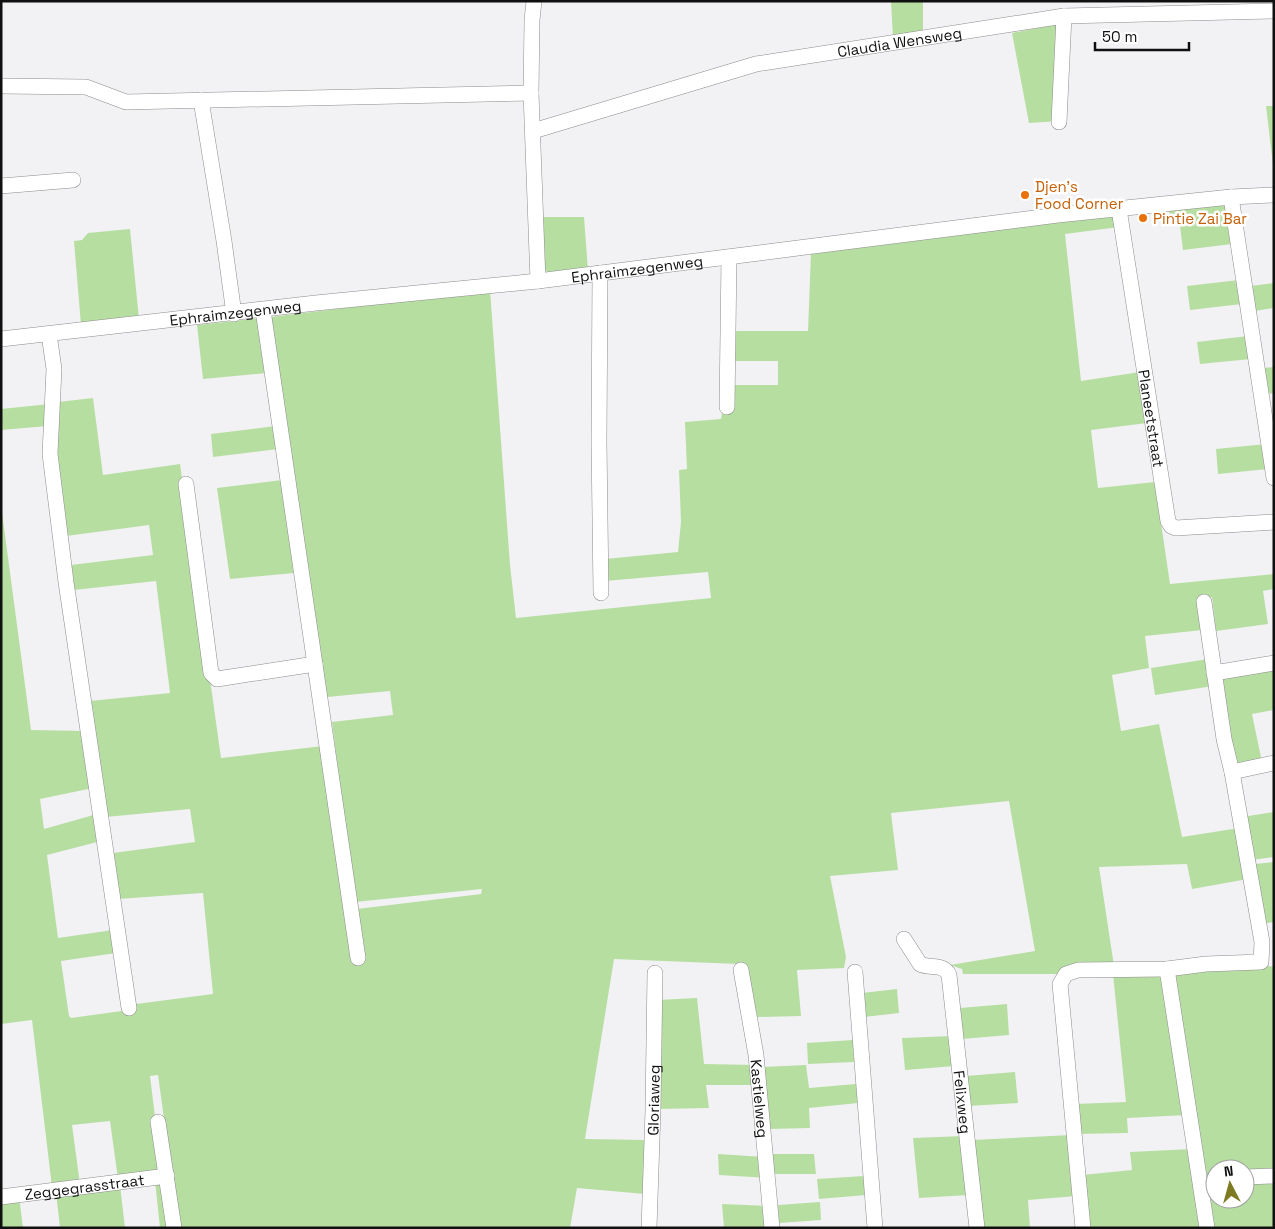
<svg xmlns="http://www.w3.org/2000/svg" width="1275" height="1229" viewBox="0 0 1275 1229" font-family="'Space Grotesk',sans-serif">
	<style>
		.green { fill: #b7dea1; fill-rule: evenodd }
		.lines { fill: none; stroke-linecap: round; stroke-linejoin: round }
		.minor-casing { stroke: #8c8b8e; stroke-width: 16 }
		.minor { stroke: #fff; stroke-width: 15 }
		.food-dot { fill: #e8710a; stroke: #fff; stroke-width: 2 }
		.labels { text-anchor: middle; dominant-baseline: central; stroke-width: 5; stroke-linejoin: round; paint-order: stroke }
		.street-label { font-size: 15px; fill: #101011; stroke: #fff }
		.food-label { font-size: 15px; fill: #c56008; stroke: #fff; text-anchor: start }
	</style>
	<rect width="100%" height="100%" fill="#f2f2f5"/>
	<path class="green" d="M 891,1 L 923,1 L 923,34 L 893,38 Z
		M 1068,22 L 1060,121 L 1029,123 L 1012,33 Z
		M 1266,106 L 1274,106 L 1274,173 Z
		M 1225,204 L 1232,244 L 1183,250 L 1179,218 L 1170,219 L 1169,209 Z
		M 1108,216 L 1114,217 L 1119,227 L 1065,234 L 1081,381 L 1140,372 L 1147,423 L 1091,430 L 1098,488 L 1155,482 L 1170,584 L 1274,574 L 1274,589 L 1263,591 L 1268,624 L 1216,631 L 1212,597 L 1199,598 L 1203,630 L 1145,636 L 1149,668 L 1112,675 L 1121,731 L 1159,724 L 1182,837 L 1239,828 L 1248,879 L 1192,889 L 1187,864 L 1099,867 L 1114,966 L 1071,967 L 1061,974 L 963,974 L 962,969 L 950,965 L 1035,951 L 1009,801 L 891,813 L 898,870 L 830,876 L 846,957 L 844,968 L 797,970 L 801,1016 L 757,1017 L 757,1012 L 750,1013 L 749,1001 L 743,999 L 738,964 L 614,959 L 585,1139 L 646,1140 L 645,1194 L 577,1188 L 570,1228 L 179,1228 L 158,1075 L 150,1076 L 162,1174 L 118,1179 L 110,1121 L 72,1125 L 80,1184 L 52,1187 L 32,1020 L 1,1024 L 1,505 L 31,730 L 85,731 L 93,788 L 40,799 L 44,829 L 97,814 L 101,841 L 47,855 L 58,938 L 113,930 L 116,953 L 61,961 L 69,1016 L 71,1018 L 136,1009 L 136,1004 L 213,994 L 203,893 L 118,899 L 113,853 L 195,842 L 190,809 L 106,817 L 98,751 L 90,701 L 170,693 L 156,581 L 74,590 L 71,565 L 153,555 L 149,525 L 66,536 L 56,454 L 58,402 L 93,398 L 103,475 L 180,464 L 221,758 L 323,746 L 355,963 L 364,960 L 357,909 L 481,894 L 482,889 L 355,902 L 332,722 L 393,715 L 390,691 L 327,697 L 271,317 L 490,290 L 510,565 L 516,618 L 711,598 L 708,572 L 605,581 L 605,559 L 678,552 L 681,522 L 679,470 L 687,469 L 685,422 L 721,419 L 722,413 L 731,413 L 732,385 L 778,385 L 778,361 L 732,361 L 733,331 L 808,331 L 811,252 Z
		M 542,217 L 584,217 L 588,270 L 548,273 L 545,269 Z
		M 130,229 L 139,319 L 81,325 L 74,241 L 82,240 L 88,233 Z
		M 1239,280 L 1242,304 L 1190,310 L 1187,286 Z
		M 1274,283 L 1274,308 L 1254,311 L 1251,286 Z
		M 261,318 L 267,373 L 203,379 L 197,325 Z
		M 1248,336 L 1251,359 L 1200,364 L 1197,342 Z
		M 1274,367 L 1274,393 L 1266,394 L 1263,368 Z
		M 50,404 L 48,426 L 1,430 L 1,409 Z
		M 275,426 L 278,449 L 213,457 L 211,434 Z
		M 1266,444 L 1268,469 L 1218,474 L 1216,449 Z
		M 282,480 L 294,573 L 230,579 L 217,488 Z
		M 1208,659 L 1213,686 L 1155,695 L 1151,668 Z
		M 1274,669 L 1274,710 L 1252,714 L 1262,762 L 1237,768 L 1218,678 Z
		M 1274,812 L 1274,857 L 1251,860 L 1242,817 Z
		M 1274,862 L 1274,922 L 1261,924 L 1255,864 Z
		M 1264,965 L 1274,967 L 1274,1228 L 1211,1228 L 1175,976 L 1179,973 ZM 1215,1169 L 1245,1169 L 1245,1199 L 1215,1199 Z
		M 1113,974 L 1154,974 L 1160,977 L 1164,982 L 1187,1115 L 1127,1118 L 1128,1133 L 1076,1134 L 1075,1104 L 1126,1102 Z
		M 897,989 L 899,1013 L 864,1017 L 862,993 Z
		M 697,998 L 704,1064 L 755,1065 L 756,1085 L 706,1085 L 709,1108 L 656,1109 L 658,1000 Z
		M 1007,1004 L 1009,1035 L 962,1039 L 960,1008 Z
		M 952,1036 L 955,1066 L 905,1070 L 902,1038 Z
		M 853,1040 L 854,1062 L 808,1064 L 807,1043 Z
		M 806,1065 L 809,1088 L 856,1084 L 858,1103 L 809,1108 L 810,1128 L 768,1129 L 763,1067 Z
		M 1015,1072 L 1018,1103 L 968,1106 L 966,1076 Z
		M 1071,1135 L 1077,1196 L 1028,1200 L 1030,1228 L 980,1228 L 972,1140 Z
		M 963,1136 L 969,1195 L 919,1198 L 913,1138 Z
		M 1192,1149 L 1204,1228 L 1087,1228 L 1082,1175 L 1132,1170 L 1130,1152 Z
		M 718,1154 L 764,1157 L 766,1178 L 719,1175 Z
		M 771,1154 L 814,1154 L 816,1174 L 773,1174 Z
		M 864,1176 L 866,1195 L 819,1199 L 817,1179 Z
		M 155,1181 L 162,1181 L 171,1228 L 160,1228 Z
		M 120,1185 L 125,1228 L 60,1228 L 56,1192 Z
		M 19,1196 L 23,1228 L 1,1228 L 1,1198 Z
		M 820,1202 L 821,1220 L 779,1223 L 778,1205 Z
		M 722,1204 L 769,1206 L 770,1228 L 724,1228 Z"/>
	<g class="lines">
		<g class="minor-casing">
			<g id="minor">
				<path d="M 534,1 L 532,20 L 531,93 L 538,281"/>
				<path d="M 1,86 L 86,87 L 126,102 L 531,93"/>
				<path d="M 201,100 L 224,241 L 234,314"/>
				<path d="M 1059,122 L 1064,16"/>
				<path id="s1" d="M 533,131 L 756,64 L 1064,16 L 1274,11"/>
				<path d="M 1,186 L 73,180"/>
				<path d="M 1231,197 L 1274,478"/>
				<path id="s2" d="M 1119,209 L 1168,521 L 1171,526 L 1176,528 L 1274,522"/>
				<path d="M 600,273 L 599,442 L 601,593"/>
				<path d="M 263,310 L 358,958"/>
				<path d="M 49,334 L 54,369 L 50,454 L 66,582 L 129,1008"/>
				<path id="s3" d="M 1,339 L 316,303 L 538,281 L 1058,215 L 1231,197 L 1274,195"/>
				<path d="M 727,407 L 729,257"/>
				<path d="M 186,484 L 211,673 L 217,679 L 315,664"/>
				<path d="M 1214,673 L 1274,663"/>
				<path d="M 1232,772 L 1274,763"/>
				<path id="s4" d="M 904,939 L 920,964 C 930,969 944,963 949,975 L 977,1228"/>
				<path d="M 1167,969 L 1207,1228"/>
				<path id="s5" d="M 741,970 L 756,1055 L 772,1228"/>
				<path d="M 855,972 L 875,1228"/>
				<path d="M 158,1122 L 174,1228"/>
				<path d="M 1245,1177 L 1274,1176"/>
				<path id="s6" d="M 1,1197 L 167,1176"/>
				<path id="s7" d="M 649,1228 L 653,1110 L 655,973"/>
				<path d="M 1083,1228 L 1060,984 L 1066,974 L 1078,970 L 1167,969 L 1206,964 L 1261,962 L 1262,942 L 1232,772 L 1224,739 L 1204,602"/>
			</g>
		</g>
		<use href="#minor" class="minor"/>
	</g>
	<g class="food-dot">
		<circle cx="1025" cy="195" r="5"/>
		<circle cx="1143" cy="218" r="5"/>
	</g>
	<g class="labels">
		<g class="street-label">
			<text stroke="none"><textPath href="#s1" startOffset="378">Claudia Wensweg</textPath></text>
			<text stroke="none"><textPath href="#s3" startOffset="640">Ephraimzegenweg</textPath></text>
			<text stroke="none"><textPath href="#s3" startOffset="236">Ephraimzegenweg</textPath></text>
			<text stroke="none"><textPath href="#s2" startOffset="212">Planeetstraat</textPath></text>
			<text stroke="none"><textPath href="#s5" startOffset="130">Kastielweg</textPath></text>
			<text stroke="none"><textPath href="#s7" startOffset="128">Gloriaweg</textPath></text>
			<text stroke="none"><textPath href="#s4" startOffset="190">Felixweg</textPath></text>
			<text stroke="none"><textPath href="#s6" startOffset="84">Zeggegrasstraat</textPath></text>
		</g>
		<g class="food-label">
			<text x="1035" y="186">Djen's<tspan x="1035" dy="17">Food Corner</tspan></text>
			<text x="1153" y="218">Pintie Zai Bar</text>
		</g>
	</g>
	<rect width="1275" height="1229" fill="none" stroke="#101011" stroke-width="5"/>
	<g transform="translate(1230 1184) rotate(354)"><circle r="24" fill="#ffffff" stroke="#9f9fa0"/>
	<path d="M0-4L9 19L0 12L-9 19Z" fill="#7d7a21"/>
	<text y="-8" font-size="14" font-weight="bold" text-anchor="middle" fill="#101011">N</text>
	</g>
	<path d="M1095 42v8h94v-8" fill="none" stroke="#101011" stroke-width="2.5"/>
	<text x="1102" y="42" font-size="15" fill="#101011" stroke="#ffffff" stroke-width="4" paint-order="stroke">50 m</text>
</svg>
